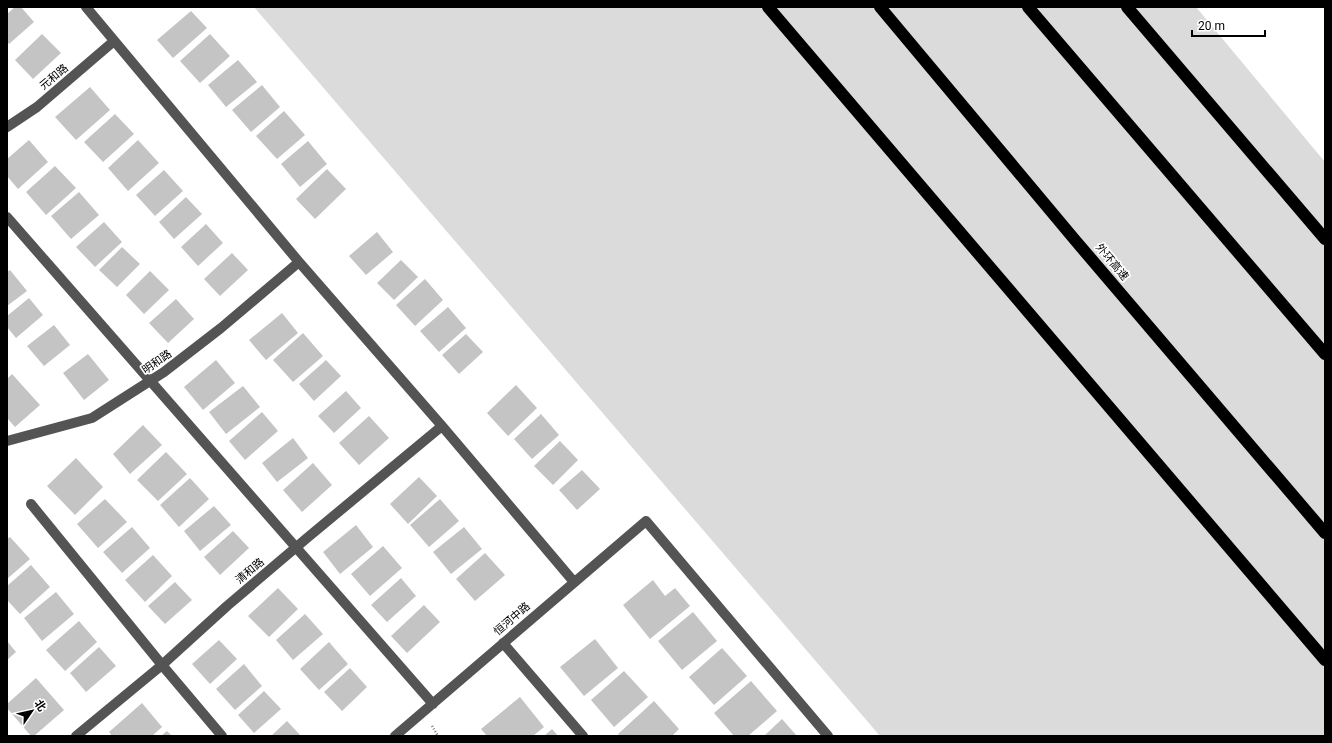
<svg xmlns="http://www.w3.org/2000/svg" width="1332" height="743" viewBox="0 0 1332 743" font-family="Roboto,'Noto Sans SC',sans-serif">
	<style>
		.green { fill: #dbdbdb }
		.building { fill: #c4c4c4 }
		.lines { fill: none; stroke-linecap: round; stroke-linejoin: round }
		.highway-casing { stroke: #dbdbdb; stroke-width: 14 }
		.path { stroke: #767676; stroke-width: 2.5; stroke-dasharray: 1 2; stroke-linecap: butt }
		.minor { stroke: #545454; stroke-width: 10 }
		.highway { stroke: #000; stroke-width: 12 }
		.labels { text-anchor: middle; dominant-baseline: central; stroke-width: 3.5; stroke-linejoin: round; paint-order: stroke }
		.street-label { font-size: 11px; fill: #000; stroke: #fff }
	</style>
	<rect width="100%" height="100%" fill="#fff"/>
	<path class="green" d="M 254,7 L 1196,7 L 1325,162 L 1325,736 L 880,736 Z"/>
	<path class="building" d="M 15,7 L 21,7 L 34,22 L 9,44 L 7,42 L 7,14 Z
		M 191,11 L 207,28 L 173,58 L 157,40 Z
		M 42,34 L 61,53 L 33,79 L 15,60 Z
		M 210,34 L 230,56 L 200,83 L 180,61 Z
		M 238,60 L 257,82 L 226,107 L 208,85 Z
		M 262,85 L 280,107 L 251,132 L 232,110 Z
		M 90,87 L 110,110 L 76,140 L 55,117 Z
		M 284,111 L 305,135 L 277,159 L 256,136 Z
		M 115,114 L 134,134 L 103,162 L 84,142 Z
		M 29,140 L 48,162 L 18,189 L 7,176 L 7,159 Z
		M 138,140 L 159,163 L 128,191 L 108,168 Z
		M 308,141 L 327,164 L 300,187 L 281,164 Z
		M 55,166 L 76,188 L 46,215 L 26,192 Z
		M 327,169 L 346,189 L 315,219 L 296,199 Z
		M 164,170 L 183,191 L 155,216 L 136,195 Z
		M 79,192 L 99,215 L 71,239 L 51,216 Z
		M 186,197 L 202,214 L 174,239 L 159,222 Z
		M 104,222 L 122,242 L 95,267 L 76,247 Z
		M 206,224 L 223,243 L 198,266 L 181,247 Z
		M 377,232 L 393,252 L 366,275 L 349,256 Z
		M 122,247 L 140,264 L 117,287 L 99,270 Z
		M 232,253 L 248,270 L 220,296 L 204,279 Z
		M 401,260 L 418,277 L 394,300 L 377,283 Z
		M 10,270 L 27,291 L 7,306 L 7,272 Z
		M 150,271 L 169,290 L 144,314 L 126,295 Z
		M 425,279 L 443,300 L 415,326 L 396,305 Z
		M 29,298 L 43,315 L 16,338 L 7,327 L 7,316 Z
		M 176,299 L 194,319 L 168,343 L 149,323 Z
		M 448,307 L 466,328 L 439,352 L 420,331 Z
		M 282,313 L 298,333 L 266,360 L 249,340 Z
		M 54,325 L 70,345 L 44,366 L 27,346 Z
		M 303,333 L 323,356 L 293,382 L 273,360 Z
		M 466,334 L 483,352 L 459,374 L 442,355 Z
		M 88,354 L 109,380 L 84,400 L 63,373 Z
		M 216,360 L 235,383 L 203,410 L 184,387 Z
		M 326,360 L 341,376 L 314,401 L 299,384 Z
		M 12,374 L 40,405 L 15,427 L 7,418 L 7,379 Z
		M 516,385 L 537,408 L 508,436 L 487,413 Z
		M 243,386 L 260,407 L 226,434 L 209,412 Z
		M 346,391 L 361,408 L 334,433 L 318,416 Z
		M 262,412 L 278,431 L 245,460 L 229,441 Z
		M 541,414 L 559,435 L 532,459 L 514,439 Z
		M 369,416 L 389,438 L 359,465 L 339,443 Z
		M 143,425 L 162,445 L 130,474 L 113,454 Z
		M 293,438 L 308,458 L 277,482 L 262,463 Z
		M 560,441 L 578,460 L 553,485 L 534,466 Z
		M 166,452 L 187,474 L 158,501 L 137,480 Z
		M 76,458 L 103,487 L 75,515 L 47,486 Z
		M 313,463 L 332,485 L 302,512 L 283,490 Z
		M 582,470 L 600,489 L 577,510 L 559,490 Z
		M 419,477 L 437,496 L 408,524 L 390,504 Z
		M 190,478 L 209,499 L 179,527 L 160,505 Z
		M 105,499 L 127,522 L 98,548 L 77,524 Z
		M 440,499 L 459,521 L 429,547 L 410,525 Z
		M 214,506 L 231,525 L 200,551 L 184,531 Z
		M 356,525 L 373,547 L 340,574 L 323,552 Z
		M 132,527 L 150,548 L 122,573 L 103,552 Z
		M 464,527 L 482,549 L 451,574 L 433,552 Z
		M 233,531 L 249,548 L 220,575 L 204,557 Z
		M 10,537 L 30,559 L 7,579 L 7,539 Z
		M 383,546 L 402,568 L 370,596 L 351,574 Z
		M 485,553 L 505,575 L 475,601 L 456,579 Z
		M 153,555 L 172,576 L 145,602 L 125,580 Z
		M 31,565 L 50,587 L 20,614 L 7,600 L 7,586 Z
		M 401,578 L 416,596 L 387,622 L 371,605 Z
		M 653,580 L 665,596 L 675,588 L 690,606 L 650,639 L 623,605 Z
		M 175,582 L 192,600 L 165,624 L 148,606 Z
		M 278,588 L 298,609 L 269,637 L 248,616 Z
		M 56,592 L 74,614 L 42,641 L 24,618 Z
		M 424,605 L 440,622 L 407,653 L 391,636 Z
		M 693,612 L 717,641 L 682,670 L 658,641 Z
		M 305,614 L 323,634 L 293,660 L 276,640 Z
		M 79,621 L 97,642 L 65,671 L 46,650 Z
		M 595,639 L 618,668 L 584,696 L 560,667 Z
		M 219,640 L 237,659 L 210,684 L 192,664 Z
		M 7,641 L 16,652 L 7,660 Z
		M 329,642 L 348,664 L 319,690 L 300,669 Z
		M 99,647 L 116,666 L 86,692 L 70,673 Z
		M 722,648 L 747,676 L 714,705 L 689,677 Z
		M 244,664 L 262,686 L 235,710 L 216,689 Z
		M 350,668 L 367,687 L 342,711 L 324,692 Z
		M 624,671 L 648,697 L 614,727 L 591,700 Z
		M 36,678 L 64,710 L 34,736 L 31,736 L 7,708 L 7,704 Z
		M 751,681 L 777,711 L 748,736 L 734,736 L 714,713 Z
		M 264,691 L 281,709 L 254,733 L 238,715 Z
		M 520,697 L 544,727 L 533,736 L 487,736 L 481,729 Z
		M 654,701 L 679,729 L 672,736 L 620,736 L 618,734 Z
		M 142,703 L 162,727 L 152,736 L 112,736 L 109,732 Z
		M 782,719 L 797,736 L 764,736 Z
		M 287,721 L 301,736 L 271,736 Z
		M 552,729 L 558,736 L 544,736 Z
		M 167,731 L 172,736 L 161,736 Z"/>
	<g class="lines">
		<g class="highway-casing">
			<path id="highway" d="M 768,7 L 1325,660
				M 880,7 L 1075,240 L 1325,533
				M 1028,7 L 1325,354
				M 1127,7 L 1325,239"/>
		</g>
		<path class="path" d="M 432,726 L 438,736"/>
		<path class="minor" d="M 86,7 L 299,262 L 442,426 L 574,582
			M 7,127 L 37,107 L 114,41
			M 7,217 L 433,704
			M 7,441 L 92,418 L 164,372 L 221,328 L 299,262
			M 31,504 L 162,665 L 222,736
			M 503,643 L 583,736
			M 76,736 L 162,665 L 227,606 L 307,538 L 442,426
			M 395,736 L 646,521 L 828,736"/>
		<use href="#highway" class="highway"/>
	</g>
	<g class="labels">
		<g class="street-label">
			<text transform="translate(54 77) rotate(-40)">元和路</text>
			<text transform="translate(1112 262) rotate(50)">外环高速</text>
			<text transform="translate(157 362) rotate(-35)">明和路</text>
			<text transform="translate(250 571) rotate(-40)">清和路</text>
			<text transform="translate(512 619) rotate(-41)">恒河中路</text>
		</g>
	</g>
	<rect width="1332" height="743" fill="none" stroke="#000000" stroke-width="16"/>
	<g transform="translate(32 711) rotate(56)" stroke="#ffffff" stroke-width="3" paint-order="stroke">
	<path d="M0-3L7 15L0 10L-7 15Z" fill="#000000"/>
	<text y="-6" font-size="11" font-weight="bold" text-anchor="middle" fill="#000000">北</text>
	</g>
	<path d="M1192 30v6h73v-6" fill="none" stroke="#000000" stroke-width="2"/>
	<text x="1198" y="30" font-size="12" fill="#000000" stroke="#ffffff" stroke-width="3" paint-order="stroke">20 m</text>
</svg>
